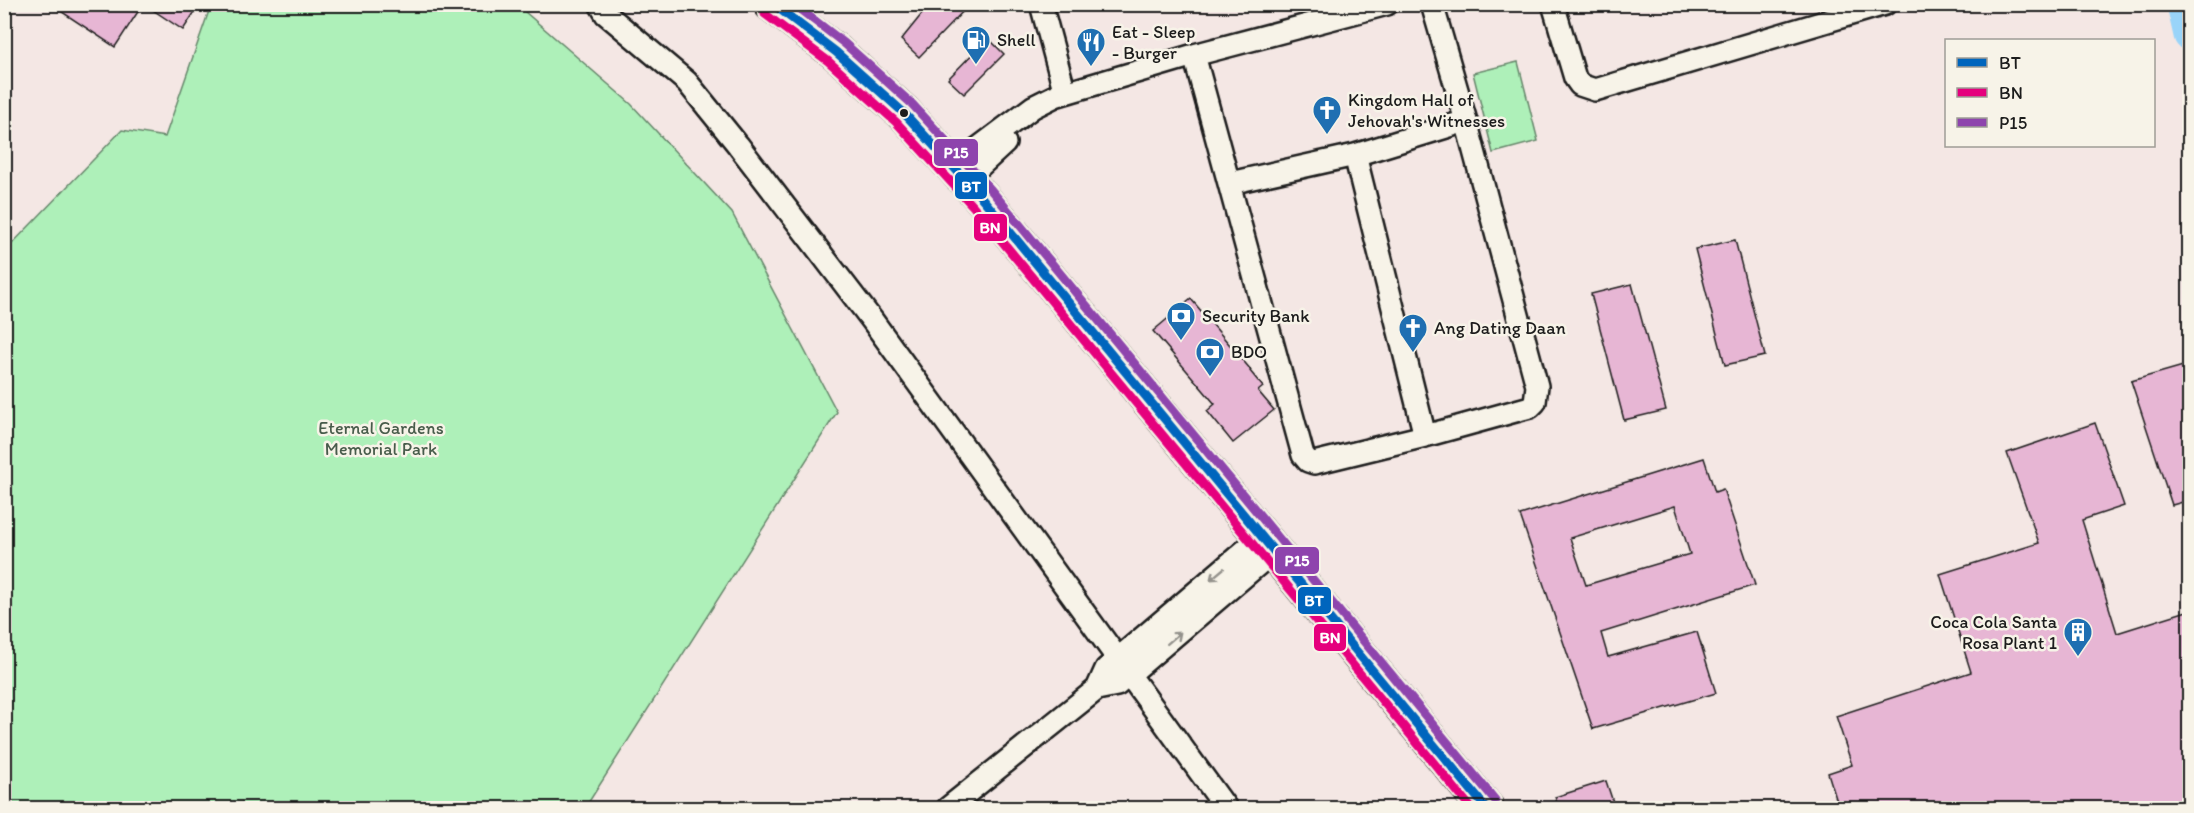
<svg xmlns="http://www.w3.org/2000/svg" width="2194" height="813" viewBox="0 0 2194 813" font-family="Itim,sans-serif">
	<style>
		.green { fill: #aef0b9; stroke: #65866a; stroke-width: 1.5 }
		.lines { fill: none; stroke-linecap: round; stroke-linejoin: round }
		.river { stroke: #99d4f9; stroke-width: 33 }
		.building { fill: #e7b6d4; stroke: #1c1c1c; stroke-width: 1.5; fill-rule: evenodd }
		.minor-casing { stroke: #1c1c1c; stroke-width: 26 }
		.primary-casing { stroke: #1c1c1c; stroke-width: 38 }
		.minor { stroke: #f7f3e8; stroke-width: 21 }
		.primary { stroke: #fedd96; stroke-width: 33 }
		.bus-1-casing { stroke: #f7f3e8; stroke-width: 14 }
		.bus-2-casing { stroke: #f7f3e8; stroke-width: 14 }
		.bus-3-casing { stroke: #f7f3e8; stroke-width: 14 }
		.bus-1 { stroke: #0065bd; stroke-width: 9 }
		.bus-2 { stroke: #e5007d; stroke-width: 9 }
		.bus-3 { stroke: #8e44ad; stroke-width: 9 }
		.oneway { stroke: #94928c }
		.bus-dot { fill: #1c1c1c; stroke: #f7f3e8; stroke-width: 2 }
		.labels { text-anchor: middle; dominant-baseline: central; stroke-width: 5; stroke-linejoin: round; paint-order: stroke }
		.poi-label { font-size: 18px; fill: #1c1c1c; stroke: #f7f3e8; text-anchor: start }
		.park-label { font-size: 18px; fill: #485c4b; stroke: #f7f3e8 }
		.line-badge { stroke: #f7f3e8; stroke-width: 2 }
		.badge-label { font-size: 16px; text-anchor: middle; font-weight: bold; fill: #fff }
	</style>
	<rect width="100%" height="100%" fill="#f4e7e4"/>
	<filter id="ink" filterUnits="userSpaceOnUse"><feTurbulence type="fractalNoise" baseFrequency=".0167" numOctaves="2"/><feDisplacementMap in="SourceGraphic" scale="12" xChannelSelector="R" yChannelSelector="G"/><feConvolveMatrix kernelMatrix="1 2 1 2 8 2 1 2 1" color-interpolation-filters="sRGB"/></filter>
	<g filter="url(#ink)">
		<path class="green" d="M 211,5 L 517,5 L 631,104 L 732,213 L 837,412 L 585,808 L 241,808 L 242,802 L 222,808 L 5,808 L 5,251 L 122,130 L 165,137 Z
			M 1518,62 L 1538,141 L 1493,153 L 1473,73 Z"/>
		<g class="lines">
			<path class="river" d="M 2183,4 L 2190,35"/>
		</g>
		<path class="building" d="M 50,4 L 143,4 L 115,47 Z
			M 144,4 L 200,4 L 183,30 Z
			M 930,4 L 970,4 L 919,57 L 901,40 Z
			M 988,38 L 1004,54 L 964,94 L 948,79 Z
			M 1735,240 L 1765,356 L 1725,365 L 1695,249 Z
			M 1632,284 L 1666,410 L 1624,420 L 1591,294 Z
			M 1191,299 L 1251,370 L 1250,371 L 1263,387 L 1258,391 L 1274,410 L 1233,443 L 1207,411 L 1215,404 L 1153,331 Z
			M 2190,364 L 2190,500 L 2172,505 L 2131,381 Z
			M 2095,423 L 2124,506 L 2082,520 L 2117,633 L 2190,610 L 2190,808 L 1839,808 L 1828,773 L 1852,765 L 1836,716 L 1971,672 L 1940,574 L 2039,543 L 2007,453 Z
			M 1704,458 L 1715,492 L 1723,489 L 1755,585 L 1601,633 L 1608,657 L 1697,632 L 1716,693 L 1593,729 L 1520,515 ZM 1675,506 L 1690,554 L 1586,585 L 1570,538 Z
			M 1606,781 L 1615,808 L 1559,808 L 1555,797 Z"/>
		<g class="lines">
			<g class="minor-casing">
				<path id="minor" d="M 600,4 L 606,14 L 687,82 L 738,145 L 872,320 L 1226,808
					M 1041,4 L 1065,93
					M 1553,4 L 1575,78 L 1580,85 L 1595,90 L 1885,4
					M 1194,55 L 1303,455 L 1308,461 L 1314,463 L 1425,436 L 1530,407 L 1535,402 L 1537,386 L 1466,121 L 1432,4
					M 1355,155 L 1425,436
					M 953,167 L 1033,107 L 1055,96 L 1194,55 L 1387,4
					M 965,180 L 1005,143
					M 1230,183 L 1355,155 L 1466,121
					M 1097,689 L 1106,669 L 1262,536
					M 948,808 L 1097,689 L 1117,685 L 1274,551"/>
			</g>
			<g class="primary-casing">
				<path id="primary" d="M 772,4 L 836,52 L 904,113 L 982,198 L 1486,808"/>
			</g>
			<use href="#minor" class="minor"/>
			<use href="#primary" class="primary"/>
			<g class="bus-1-casing">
				<path id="bus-1" d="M 773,4 L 836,52 L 904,113 L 982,198 L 1486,808"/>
			</g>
			<g class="bus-2-casing">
				<path id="bus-2" d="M 765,14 L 828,61 L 896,122 L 973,206 L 1471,808"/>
			</g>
			<g class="bus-3-casing">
				<path id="bus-3" d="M 793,4 L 844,43 L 912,104 L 991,190 L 1495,800"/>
			</g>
			<use href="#bus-1" class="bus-1"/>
			<use href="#bus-2" class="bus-2"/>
			<use href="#bus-3" class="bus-3"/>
		</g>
		<defs><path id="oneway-shaft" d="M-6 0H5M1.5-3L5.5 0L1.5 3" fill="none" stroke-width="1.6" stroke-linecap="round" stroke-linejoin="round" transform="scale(1.5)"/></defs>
		<g class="oneway">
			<use href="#oneway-shaft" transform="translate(1217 574) rotate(140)"/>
			<use href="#oneway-shaft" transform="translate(1174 638) rotate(-41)"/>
		</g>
	</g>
	<defs>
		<g id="fuel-pin" transform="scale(1.5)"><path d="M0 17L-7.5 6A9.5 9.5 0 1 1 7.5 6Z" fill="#1f6fb2" stroke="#f7f3e8"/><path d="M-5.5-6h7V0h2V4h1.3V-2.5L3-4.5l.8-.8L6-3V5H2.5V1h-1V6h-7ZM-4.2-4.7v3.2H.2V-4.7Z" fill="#fff"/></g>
		<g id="restaurant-pin" transform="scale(1.5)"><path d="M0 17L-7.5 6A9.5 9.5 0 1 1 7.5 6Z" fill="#1f6fb2" stroke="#f7f3e8"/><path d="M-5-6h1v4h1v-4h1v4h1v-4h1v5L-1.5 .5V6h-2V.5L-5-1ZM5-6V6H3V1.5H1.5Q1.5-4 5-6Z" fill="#fff"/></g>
		<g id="church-pin" transform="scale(1.5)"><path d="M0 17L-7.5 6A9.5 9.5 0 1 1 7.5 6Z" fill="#1f6fb2" stroke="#f7f3e8"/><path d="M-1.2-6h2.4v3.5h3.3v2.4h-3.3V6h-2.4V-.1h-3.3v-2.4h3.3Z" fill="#fff"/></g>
		<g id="bank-pin" transform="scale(1.5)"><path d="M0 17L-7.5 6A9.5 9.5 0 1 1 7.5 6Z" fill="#1f6fb2" stroke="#f7f3e8"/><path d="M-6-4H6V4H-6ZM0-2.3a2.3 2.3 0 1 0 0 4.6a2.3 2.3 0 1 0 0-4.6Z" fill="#fff"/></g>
		<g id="building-pin" transform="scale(1.5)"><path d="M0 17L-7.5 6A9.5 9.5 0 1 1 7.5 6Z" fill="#1f6fb2" stroke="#f7f3e8"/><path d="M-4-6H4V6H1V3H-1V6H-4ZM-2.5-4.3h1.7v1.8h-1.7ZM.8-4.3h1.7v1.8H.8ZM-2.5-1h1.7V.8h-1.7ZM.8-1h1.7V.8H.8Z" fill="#fff"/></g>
	</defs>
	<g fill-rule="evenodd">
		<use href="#fuel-pin" x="976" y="40"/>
		<use href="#restaurant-pin" x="1091" y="42"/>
		<use href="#church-pin" x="1327" y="110"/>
		<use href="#bank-pin" x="1181" y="316"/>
		<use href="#church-pin" x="1413" y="328"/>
		<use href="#bank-pin" x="1210" y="352"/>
		<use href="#building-pin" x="2078" y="632"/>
	</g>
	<circle class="bus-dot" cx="904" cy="113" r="5"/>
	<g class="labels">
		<g class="poi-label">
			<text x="1112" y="32">Eat - Sleep<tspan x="1112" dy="21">- Burger</tspan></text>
			<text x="997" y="40">Shell</text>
			<text x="1348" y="100">Kingdom Hall of<tspan x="1348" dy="21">Jehovah's Witnesses</tspan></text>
			<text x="1202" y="316">Security Bank</text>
			<text x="1434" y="328">Ang Dating Daan</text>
			<text x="1231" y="352">BDO</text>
			<text x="2057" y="622" text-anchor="end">Coca Cola Santa<tspan x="2057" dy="21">Rosa Plant 1</tspan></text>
		</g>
		<g class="park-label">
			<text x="381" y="428">Eternal Gardens<tspan x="381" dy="21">Memorial Park</tspan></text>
		</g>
	</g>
	<g class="line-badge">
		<rect x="933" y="138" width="46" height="29" rx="6" fill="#8e44ad"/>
		<rect x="954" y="171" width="34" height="29" rx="6" fill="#0065bd"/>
		<rect x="973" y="213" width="35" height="29" rx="6" fill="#e5007d"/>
		<rect x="1274" y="546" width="46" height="29" rx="6" fill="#8e44ad"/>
		<rect x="1297" y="586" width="35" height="29" rx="6" fill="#0065bd"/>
		<rect x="1313" y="623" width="34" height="29" rx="6" fill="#e5007d"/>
	</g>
	<g class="badge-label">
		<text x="956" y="158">P15</text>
		<text x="971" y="192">BT</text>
		<text x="990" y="233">BN</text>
		<text x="1297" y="566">P15</text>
		<text x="1314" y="606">BT</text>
		<text x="1330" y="643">BN</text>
	</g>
	<rect width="2194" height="813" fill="none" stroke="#f7f3e8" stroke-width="24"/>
	<rect x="12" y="12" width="2170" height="789" fill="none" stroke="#1c1c1c" stroke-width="2" filter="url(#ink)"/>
	<rect x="1945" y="39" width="210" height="108" fill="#f7f3e8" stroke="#9f9d96" stroke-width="1.5"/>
	<rect x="1957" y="58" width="30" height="9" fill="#0065bd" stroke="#9f9d96" stroke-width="1.5"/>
	<text x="1999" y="69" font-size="18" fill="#1c1c1c">BT</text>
	<rect x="1957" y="88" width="30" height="9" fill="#e5007d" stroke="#9f9d96" stroke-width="1.5"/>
	<text x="1999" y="99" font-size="18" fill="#1c1c1c">BN</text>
	<rect x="1957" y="118" width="30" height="9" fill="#8e44ad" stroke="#9f9d96" stroke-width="1.5"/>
	<text x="1999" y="129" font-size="18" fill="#1c1c1c">P15</text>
</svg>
